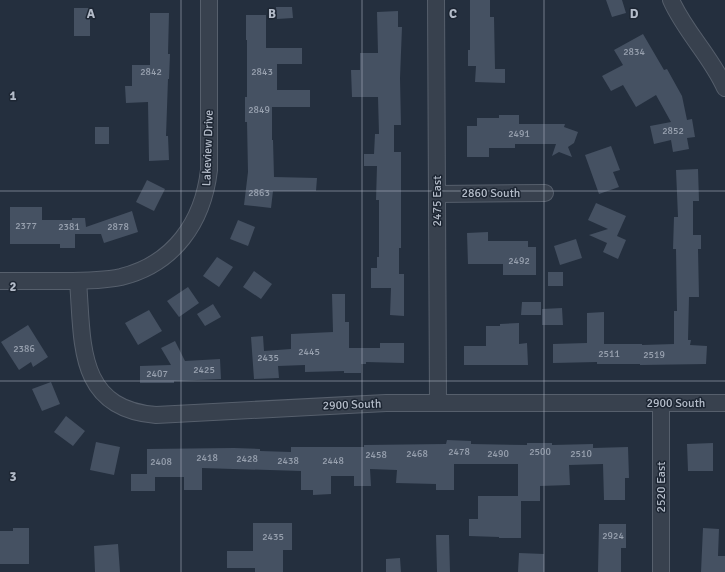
<svg xmlns="http://www.w3.org/2000/svg" width="725" height="572" viewBox="0 0 725 572" font-family="Signika,sans-serif">
	<style>
		.building { fill: #455162 }
		.lines { fill: none; stroke-linecap: round; stroke-linejoin: round }
		.minor-casing { stroke: #565f6c; stroke-width: 18 }
		.minor { stroke: #38414e; stroke-width: 16 }
		.grid { fill: none; stroke: #b4bcc9; stroke-width: 1; stroke-opacity: 0.55 }
		.labels { text-anchor: middle; dominant-baseline: central; stroke-width: 3; stroke-linejoin: round; paint-order: stroke }
		.number-label { font-size: 10px; fill: #98a1af }
		.street-label { font-size: 12px; fill: #b4bcc9; stroke: #1d2633 }
		.grid-label { font-size: 13px; text-anchor: middle; font-weight: bold; fill: #b4bcc9; stroke: #1d2633; stroke-width: 3; stroke-linejoin: round; paint-order: stroke }
	</style>
	<rect width="100%" height="100%" fill="#242f3e"/>
	<path class="building" d="M 470,0 L 490,0 L 490,17 L 494,17 L 495,69 L 505,69 L 505,83 L 475,82 L 476,66 L 468,66 L 468,50 L 470,50 Z
		M 606,0 L 622,0 L 626,13 L 612,17 Z
		M 276,7 L 292,7 L 293,18 L 277,19 Z
		M 74,8 L 90,8 L 90,36 L 74,36 Z
		M 398,11 L 398,27 L 402,27 L 400,78 L 401,125 L 394,125 L 394,152 L 401,152 L 401,248 L 399,248 L 399,274 L 404,274 L 404,316 L 390,315 L 391,288 L 371,288 L 371,268 L 377,268 L 377,257 L 379,257 L 379,200 L 376,200 L 377,166 L 364,166 L 364,154 L 374,154 L 375,134 L 379,134 L 378,97 L 352,97 L 351,70 L 360,70 L 360,53 L 378,53 L 377,12 Z
		M 150,13 L 169,13 L 168,54 L 170,54 L 169,79 L 168,79 L 166,136 L 168,136 L 169,160 L 149,161 L 148,102 L 126,103 L 125,86 L 132,86 L 132,65 L 150,65 Z
		M 246,15 L 266,15 L 266,48 L 302,48 L 302,64 L 277,64 L 277,90 L 310,90 L 310,107 L 272,107 L 272,140 L 273,140 L 274,177 L 317,178 L 316,191 L 273,191 L 271,208 L 244,205 L 248,172 L 247,122 L 245,122 L 245,97 L 247,97 L 247,40 L 246,40 Z
		M 643,34 L 664,70 L 667,69 L 682,96 L 687,120 L 692,119 L 695,137 L 687,138 L 689,149 L 673,152 L 671,140 L 654,144 L 650,126 L 671,122 L 656,95 L 636,107 L 623,85 L 611,91 L 602,76 L 623,65 L 614,50 Z
		M 499,115 L 519,115 L 519,124 L 565,124 L 564,127 L 578,132 L 574,143 L 568,147 L 572,157 L 559,152 L 552,156 L 556,144 L 515,144 L 515,148 L 489,148 L 489,157 L 467,157 L 467,126 L 477,126 L 477,118 L 499,118 Z
		M 95,127 L 109,127 L 109,144 L 95,144 Z
		M 611,146 L 620,170 L 613,172 L 619,187 L 599,194 L 585,155 Z
		M 698,169 L 699,201 L 693,201 L 693,235 L 701,235 L 701,249 L 698,249 L 699,297 L 689,297 L 688,340 L 691,340 L 690,345 L 707,346 L 706,364 L 640,365 L 640,364 L 597,364 L 597,362 L 553,363 L 553,344 L 587,343 L 587,313 L 604,312 L 604,344 L 642,344 L 642,345 L 674,344 L 674,311 L 677,311 L 676,249 L 673,249 L 674,217 L 678,217 L 676,170 Z
		M 147,180 L 165,189 L 154,211 L 136,202 Z
		M 596,203 L 626,216 L 617,236 L 626,240 L 618,259 L 603,252 L 607,243 L 589,235 L 608,229 L 588,220 Z
		M 10,207 L 42,207 L 42,220 L 72,220 L 72,218 L 85,218 L 86,227 L 132,211 L 138,232 L 104,243 L 101,234 L 75,234 L 75,248 L 60,248 L 60,244 L 10,244 Z
		M 238,220 L 255,227 L 248,246 L 230,239 Z
		M 488,232 L 488,241 L 528,241 L 528,247 L 536,247 L 536,275 L 503,275 L 503,264 L 468,264 L 467,233 Z
		M 576,239 L 582,258 L 560,265 L 554,246 Z
		M 217,257 L 233,267 L 219,287 L 203,276 Z
		M 254,271 L 272,284 L 261,299 L 243,287 Z
		M 548,272 L 563,272 L 563,286 L 548,286 Z
		M 188,287 L 199,303 L 179,317 L 167,301 Z
		M 332,294 L 345,294 L 345,322 L 349,322 L 349,348 L 380,348 L 380,343 L 404,343 L 404,363 L 366,362 L 366,364 L 361,364 L 361,373 L 344,373 L 344,371 L 305,372 L 305,365 L 278,366 L 279,378 L 254,379 L 251,337 L 263,336 L 264,351 L 291,349 L 291,334 L 333,332 Z
		M 522,302 L 541,302 L 541,315 L 521,315 Z
		M 213,304 L 221,317 L 205,326 L 197,314 Z
		M 562,308 L 563,325 L 542,325 L 542,309 Z
		M 149,310 L 162,331 L 138,345 L 125,323 Z
		M 519,323 L 519,344 L 527,343 L 528,365 L 464,365 L 464,346 L 486,346 L 486,326 L 500,326 L 500,324 Z
		M 28,325 L 48,357 L 33,367 L 31,362 L 19,370 L 1,342 Z
		M 175,341 L 185,361 L 220,359 L 221,379 L 174,381 L 174,383 L 140,383 L 140,366 L 171,365 L 161,348 Z
		M 51,382 L 60,404 L 42,411 L 32,389 Z
		M 66,416 L 85,431 L 73,446 L 54,432 Z
		M 447,440 L 471,441 L 471,444 L 527,445 L 527,443 L 552,443 L 552,445 L 593,444 L 593,448 L 628,447 L 629,478 L 625,478 L 625,500 L 604,500 L 603,464 L 569,465 L 570,485 L 540,486 L 540,501 L 521,501 L 521,538 L 499,538 L 499,537 L 469,536 L 469,519 L 478,519 L 478,496 L 518,496 L 518,464 L 454,464 L 454,490 L 436,490 L 436,484 L 396,483 L 397,470 L 370,469 L 371,486 L 354,486 L 354,476 L 331,476 L 331,494 L 313,495 L 313,490 L 301,490 L 301,471 L 202,468 L 202,490 L 184,490 L 184,477 L 155,477 L 155,491 L 131,491 L 131,474 L 147,474 L 147,449 L 234,448 L 260,449 L 260,451 L 291,452 L 291,447 L 364,447 L 364,445 L 446,444 Z
		M 96,442 L 120,447 L 114,475 L 90,470 Z
		M 713,443 L 713,471 L 688,471 L 687,444 Z
		M 253,523 L 292,523 L 292,550 L 283,550 L 283,572 L 255,572 L 255,568 L 227,568 L 227,551 L 253,551 Z
		M 599,524 L 626,524 L 626,548 L 621,548 L 621,572 L 598,572 Z
		M 13,528 L 29,528 L 29,564 L 0,564 L 0,531 L 13,531 Z
		M 703,528 L 719,529 L 718,556 L 725,556 L 725,572 L 701,572 Z
		M 436,535 L 449,535 L 450,572 L 437,572 Z
		M 118,544 L 120,572 L 95,572 L 94,546 Z
		M 519,553 L 544,554 L 544,572 L 518,572 Z
		M 400,558 L 401,572 L 386,572 L 386,559 Z"/>
	<g class="lines">
		<g class="minor-casing">
			<path id="minor" d="M 436,0 L 438,403
				M 671,0 C 685,32 711,56 725,88
				M 437,194 L 545,193
				M 0,281 C 21,281 42,281 64,281 C 83,281 102,281 121,277 C 174,264 203,222 209,170 L 209,0
				M 78,281 C 83,342 76,409 156,415 L 386,403 L 725,403
				M 661,572 L 661,403"/>
		</g>
		<use href="#minor" class="minor"/>
	</g>
	<path class="grid" d="M 181,0 L 181,572M 362,0 L 362,572M 544,0 L 544,572M 0,191 L 725,191M 0,381 L 725,381"/>
	<g class="labels">
		<g class="number-label">
			<text x="634" y="52">2834</text>
			<text x="151" y="72">2842</text>
			<text x="262" y="72">2843</text>
			<text x="259" y="110">2849</text>
			<text x="673" y="131">2852</text>
			<text x="519" y="134">2491</text>
			<text x="259" y="193">2863</text>
			<text x="26" y="226">2377</text>
			<text x="69" y="227">2381</text>
			<text x="118" y="227">2878</text>
			<text x="519" y="261">2492</text>
			<text x="24" y="349">2386</text>
			<text x="309" y="352">2445</text>
			<text x="609" y="354">2511</text>
			<text x="654" y="355">2519</text>
			<text x="268" y="358">2435</text>
			<text x="204" y="370">2425</text>
			<text x="157" y="374">2407</text>
			<text x="459" y="452">2478</text>
			<text x="540" y="452">2500</text>
			<text x="417" y="454">2468</text>
			<text x="498" y="454">2490</text>
			<text x="581" y="454">2510</text>
			<text x="376" y="455">2458</text>
			<text x="207" y="458">2418</text>
			<text x="247" y="459">2428</text>
			<text x="288" y="461">2438</text>
			<text x="333" y="461">2448</text>
			<text x="161" y="462">2408</text>
			<text x="613" y="536">2924</text>
			<text x="273" y="537">2435</text>
		</g>
		<g class="street-label">
			<text transform="translate(208 148) rotate(-88)">Lakeview Drive</text>
			<text x="491" y="193">2860 South</text>
			<text transform="translate(437 201) rotate(-90)">2475 East</text>
			<text x="676" y="403">2900 South</text>
			<text transform="translate(352 405) rotate(-2)">2900 South</text>
			<text transform="translate(661 487) rotate(-90)">2520 East</text>
		</g>
	</g>
	<g class="grid-label">
		<text x="91" y="18">A</text>
		<text x="272" y="18">B</text>
		<text x="453" y="18">C</text>
		<text x="634" y="18">D</text>
		<text x="13" y="100">1</text>
		<text x="13" y="291">2</text>
		<text x="13" y="481">3</text>
	</g>
</svg>
